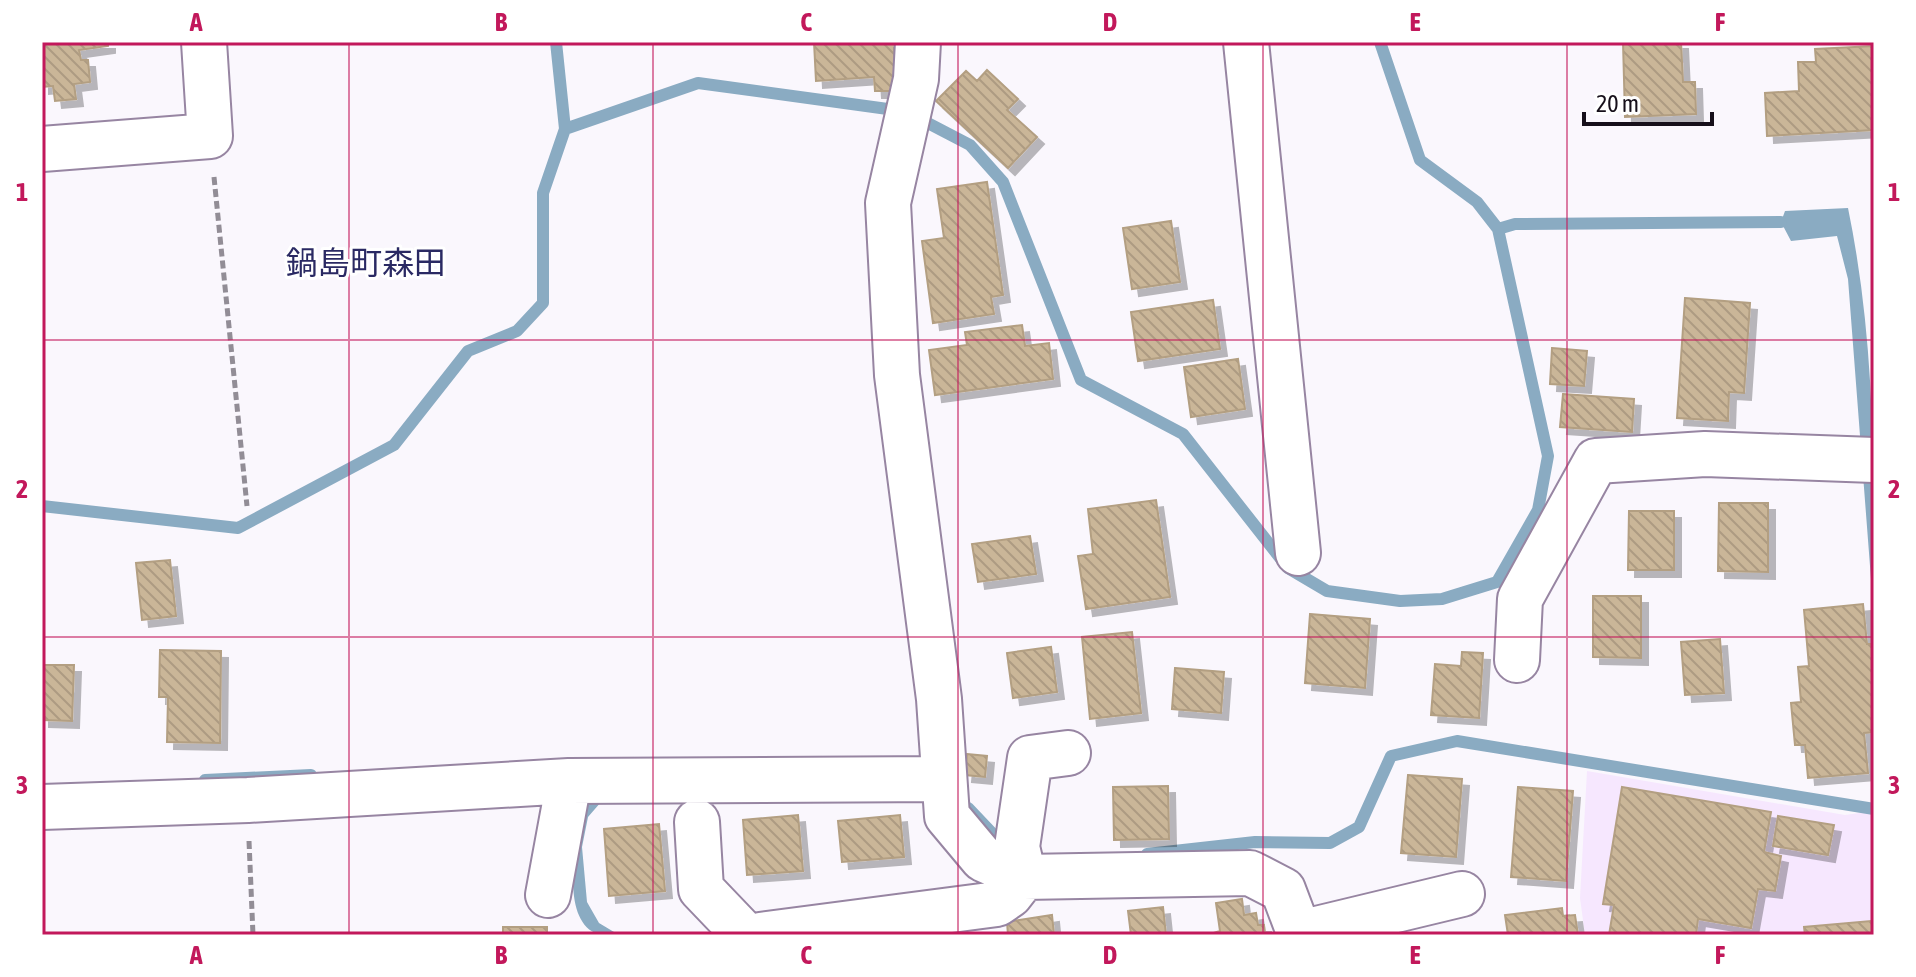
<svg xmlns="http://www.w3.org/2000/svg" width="1916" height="977" viewBox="0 0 1916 977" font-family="'Asap Condensed','Noto Sans JP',sans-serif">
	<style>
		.built { fill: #f6e7fe }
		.water { fill: #8aabc2 }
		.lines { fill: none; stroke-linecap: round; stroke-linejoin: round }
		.stream { stroke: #8aabc2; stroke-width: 12 }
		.building { fill: url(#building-back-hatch); stroke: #b39f82; stroke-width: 2; filter: url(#shadow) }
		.minor-casing { stroke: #9785a2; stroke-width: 48 }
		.path { stroke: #928d96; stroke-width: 5; stroke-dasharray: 8 4; stroke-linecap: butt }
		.minor { stroke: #fff; stroke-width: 44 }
		.grid { fill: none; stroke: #c2185b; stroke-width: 2; stroke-opacity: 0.55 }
		.labels { text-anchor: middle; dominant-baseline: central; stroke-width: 6; stroke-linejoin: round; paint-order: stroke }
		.quarter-label { font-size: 32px; fill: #2a2963; stroke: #fff }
		.neatline { fill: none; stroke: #c2185b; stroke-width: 3 }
		.grid-label { font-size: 26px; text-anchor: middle; font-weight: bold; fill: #c2185b }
	</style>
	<defs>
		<pattern id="building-back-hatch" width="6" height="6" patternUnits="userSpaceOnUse" patternTransform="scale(2)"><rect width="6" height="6" fill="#cab698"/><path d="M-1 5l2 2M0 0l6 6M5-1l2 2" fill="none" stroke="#ad9b82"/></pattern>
		<filter id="shadow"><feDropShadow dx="7" dy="7" stdDeviation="0" flood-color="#0004"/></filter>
	</defs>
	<rect width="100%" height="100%" fill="#faf7fd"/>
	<path class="built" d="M 1587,771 L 1845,815 L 1874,811 L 1874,935 L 1585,935 L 1580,898 Z"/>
	<path class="water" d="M 1848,208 C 1874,335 1874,451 1874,579 L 1871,579 L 1848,279 L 1837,236 L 1791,241 L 1781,222 L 1785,211 Z
		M 586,796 L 601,802 L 588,817 L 582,847 L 587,902 L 599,923 L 619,935 C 612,935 601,937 595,933 C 557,915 578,826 586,796 Z"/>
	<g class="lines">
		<path class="stream" d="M 922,120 L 970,145 L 1003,182 L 1081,380 L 1183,434 L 1288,568 L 1327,591 L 1400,601 L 1442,599 L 1497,582 L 1538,510 L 1548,456 L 1498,229 L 1477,202 L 1420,160 L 1380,42
			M 565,129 L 698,83 L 895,110
			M 1498,229 L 1515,224 L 1781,222
			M 42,506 L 238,528 L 394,445 L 468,351 L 517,331 L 543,303 L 543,193 L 565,129 L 556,42
			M 205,780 L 311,775
			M 968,808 L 1005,847
			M 1147,854 L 1255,842 L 1330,843 L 1359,827 L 1391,756 L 1457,741 L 1874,809"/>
	</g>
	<path class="building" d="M 42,42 L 108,42 L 108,46 L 79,50 L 81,60 L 88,60 L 90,82 L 74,84 L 76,99 L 55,101 L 53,86 L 42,87 Z
		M 814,42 L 904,42 L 904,47 L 894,48 L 896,91 L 875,91 L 874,77 L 816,81 Z
		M 1623,42 L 1681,42 L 1683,82 L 1695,82 L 1696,114 L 1625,117 Z
		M 1874,46 L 1874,130 L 1767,136 L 1765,93 L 1799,91 L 1798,62 L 1816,62 L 1815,49 Z
		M 987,70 L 1018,99 L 1007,110 L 1037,137 L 1008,168 L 936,101 L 966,71 L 977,81 Z
		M 987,182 L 1003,295 L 991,297 L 994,314 L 933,323 L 922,241 L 944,238 L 937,189 Z
		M 1171,221 L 1180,282 L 1132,289 L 1123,228 Z
		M 1685,298 L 1750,303 L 1744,393 L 1729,392 L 1728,421 L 1677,418 Z
		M 1213,300 L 1220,349 L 1138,361 L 1131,312 Z
		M 1022,325 L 1025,346 L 1049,343 L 1053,379 L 935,395 L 929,350 L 967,345 L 965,332 Z
		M 1552,348 L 1587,351 L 1584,386 L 1550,384 Z
		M 1238,359 L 1245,409 L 1191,417 L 1184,367 Z
		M 1563,394 L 1634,399 L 1632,432 L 1560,427 Z
		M 1156,500 L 1170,597 L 1086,609 L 1078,556 L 1093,554 L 1088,509 Z
		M 1719,503 L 1768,503 L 1768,572 L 1718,571 Z
		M 1629,511 L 1674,511 L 1674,570 L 1628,570 Z
		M 1030,536 L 1036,574 L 978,582 L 972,544 Z
		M 170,560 L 176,616 L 142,620 L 136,563 Z
		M 1593,596 L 1641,596 L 1641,658 L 1593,657 Z
		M 1863,604 L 1867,644 L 1874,644 L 1874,732 L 1864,733 L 1868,773 L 1808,778 L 1805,745 L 1795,745 L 1791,703 L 1801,702 L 1798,667 L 1809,666 L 1804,610 Z
		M 1310,614 L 1370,619 L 1365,688 L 1305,683 Z
		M 1132,632 L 1141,713 L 1090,719 L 1082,637 Z
		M 1720,639 L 1724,693 L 1685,695 L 1681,642 Z
		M 1051,647 L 1057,692 L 1013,698 L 1007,653 Z
		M 160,650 L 221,651 L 220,743 L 167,742 L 168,697 L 159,697 Z
		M 1462,652 L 1483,653 L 1479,718 L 1431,715 L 1435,664 L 1461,666 Z
		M 42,665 L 74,665 L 72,721 L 42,720 Z
		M 1175,668 L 1224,672 L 1221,713 L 1172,709 Z
		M 967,754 L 987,756 L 985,777 L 965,775 Z
		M 1408,775 L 1462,779 L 1456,857 L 1401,853 Z
		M 1168,786 L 1169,839 L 1114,840 L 1113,787 Z
		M 1518,787 L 1573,791 L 1566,881 L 1511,877 Z
		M 1622,787 L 1771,812 L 1764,852 L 1781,856 L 1775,891 L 1758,889 L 1751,928 L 1698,919 L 1696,935 L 1609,935 L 1614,905 L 1603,904 Z
		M 798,815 L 803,871 L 747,875 L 743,820 Z
		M 900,815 L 904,857 L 842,862 L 838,821 Z
		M 1778,816 L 1834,825 L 1828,855 L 1773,846 Z
		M 659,824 L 665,891 L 609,896 L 604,829 Z
		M 1242,899 L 1244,915 L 1256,913 L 1258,925 L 1264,925 L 1265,935 L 1207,935 L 1220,931 L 1216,903 Z
		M 1163,907 L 1166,935 L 1131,935 L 1128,911 Z
		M 1562,908 L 1563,916 L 1575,915 L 1578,935 L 1508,935 L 1505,915 Z
		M 1052,915 L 1054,935 L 1008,935 L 1007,922 Z
		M 1871,921 L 1874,935 L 1805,935 L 1804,927 Z
		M 503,927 L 547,927 L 547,935 L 503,935 Z"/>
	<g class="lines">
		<g class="minor-casing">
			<path id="minor" d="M 918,42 L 916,79 L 888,203 L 897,375 L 939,699 L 947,816 L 983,859 L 1024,877 L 1250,873 L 1283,890 L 1300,935
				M 1246,42 L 1298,553
				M 42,149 L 210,136 L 204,42
				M 1517,660 L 1520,599 L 1596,461 L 1705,454 L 1874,460
				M 42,807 L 248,800 L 569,781 L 943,779
				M 697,822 L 701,889 L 745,935
				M 548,895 L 569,781
				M 1300,933 L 1462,894
				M 760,935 L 997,904 L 1010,895 L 1024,877 L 1017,847 L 1030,758 L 1068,753"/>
		</g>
		<path class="path" d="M 214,177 L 247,506
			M 249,841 L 253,935"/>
		<use href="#minor" class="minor"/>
	</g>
	<path class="grid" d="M 349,42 L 349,935M 653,42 L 653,935M 958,42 L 958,935M 1263,42 L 1263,935M 1567,42 L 1567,935M 42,340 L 1874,340M 42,637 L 1874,637"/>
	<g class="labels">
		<g class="quarter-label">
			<text x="366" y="262">鍋島町森田</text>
		</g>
	</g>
	<rect width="1916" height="977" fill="none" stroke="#ffffff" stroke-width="88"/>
	<path d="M1584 112v12h128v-12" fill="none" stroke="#160f1a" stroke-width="4"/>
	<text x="1596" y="112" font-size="24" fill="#160f1a" stroke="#ffffff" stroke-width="6" paint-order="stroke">20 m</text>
	<rect x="44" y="44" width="1828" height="889" class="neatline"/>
	<g class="grid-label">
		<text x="196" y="31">A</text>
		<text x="501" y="31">B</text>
		<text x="806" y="31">C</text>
		<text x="1110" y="31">D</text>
		<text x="1415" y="31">E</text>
		<text x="1720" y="31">F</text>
		<text x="22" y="201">1</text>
		<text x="1894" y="201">1</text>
		<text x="22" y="498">2</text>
		<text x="1894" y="498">2</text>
		<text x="22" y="794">3</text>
		<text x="1894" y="794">3</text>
		<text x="196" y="964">A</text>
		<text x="501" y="964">B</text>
		<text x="806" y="964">C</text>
		<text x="1110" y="964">D</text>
		<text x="1415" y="964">E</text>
		<text x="1720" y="964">F</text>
	</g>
</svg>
